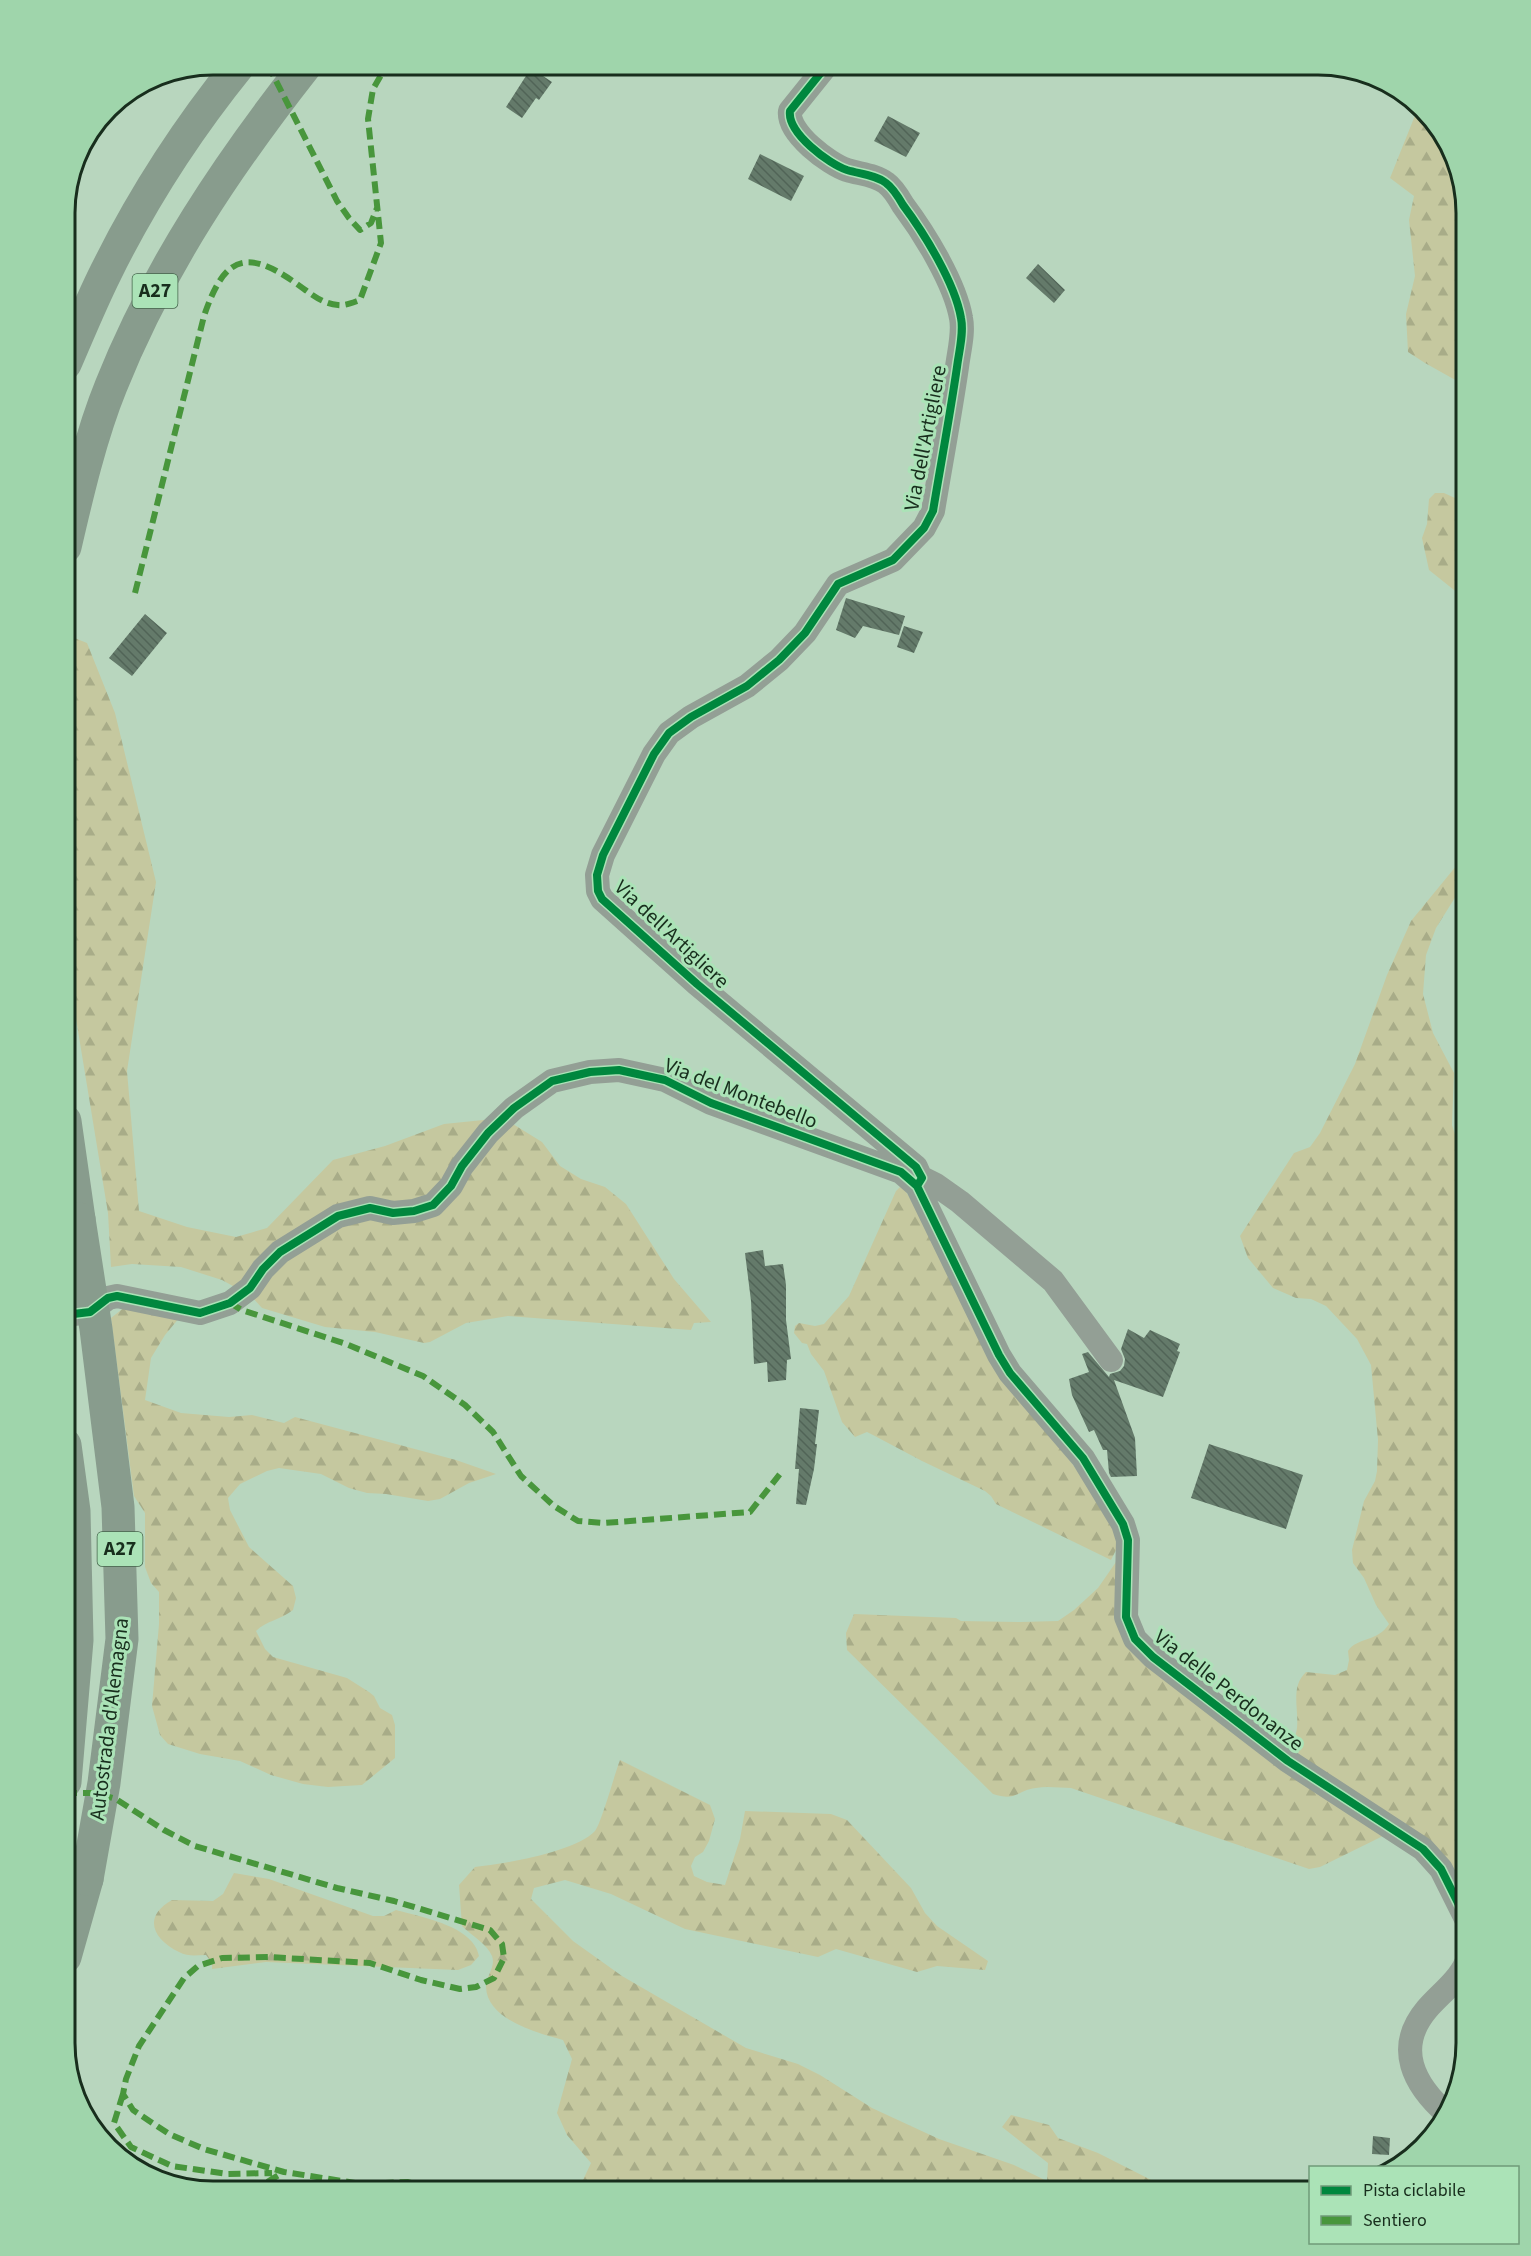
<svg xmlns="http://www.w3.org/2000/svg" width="1531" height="2256" viewBox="0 0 1531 2256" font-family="'Source Sans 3',sans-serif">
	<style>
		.forest { fill: url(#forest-firs) }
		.building { fill: url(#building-back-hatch) }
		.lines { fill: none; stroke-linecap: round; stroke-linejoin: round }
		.minor { stroke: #939f95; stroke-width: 24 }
		.highway { stroke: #889c8d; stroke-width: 33 }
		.highway-bridge { stroke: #889c8d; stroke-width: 33 }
		.quiet { stroke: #48963c; stroke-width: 6; stroke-dasharray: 12 6; stroke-linecap: butt }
		.cycleway-casing { stroke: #abe3b7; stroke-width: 11 }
		.cycleway { stroke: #00873e; stroke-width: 8 }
		.labels { text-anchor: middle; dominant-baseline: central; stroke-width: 6; stroke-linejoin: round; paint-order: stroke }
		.shield { fill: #abe3b7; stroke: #44644b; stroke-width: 1.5 }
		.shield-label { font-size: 20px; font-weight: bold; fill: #182e1d }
		.street-label { font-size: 21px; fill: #182e1d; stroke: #abe3b7 }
		.rim { fill: none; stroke: #182e1d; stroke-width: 3 }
	</style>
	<defs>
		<pattern id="forest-firs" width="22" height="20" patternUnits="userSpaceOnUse" patternTransform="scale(1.5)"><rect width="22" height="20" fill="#c5c89f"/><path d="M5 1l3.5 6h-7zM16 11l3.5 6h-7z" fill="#a8ac88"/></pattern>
		<pattern id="building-back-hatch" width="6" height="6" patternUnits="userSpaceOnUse" patternTransform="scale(1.5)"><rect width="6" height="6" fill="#647a6a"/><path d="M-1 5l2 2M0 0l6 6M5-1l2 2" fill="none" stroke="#516457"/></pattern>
	</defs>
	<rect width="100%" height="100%" fill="#b8d6be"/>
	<path class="forest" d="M 1418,108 L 1447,139 L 1466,213 L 1466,386 L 1425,363 L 1408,352 L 1406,314 L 1415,276 L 1409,220 L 1414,196 L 1390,178 Z
		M 1435,493 L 1444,493 L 1466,503 L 1466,604 L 1459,594 L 1429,570 L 1422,538 L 1427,524 L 1429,499 Z
		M 72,637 L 87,643 L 115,713 L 156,882 L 127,1071 L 139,1211 L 187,1227 L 236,1237 L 267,1228 L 333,1160 L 385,1146 L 444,1124 L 503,1118 L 542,1142 L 560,1166 L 581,1179 L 605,1187 L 626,1204 L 674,1279 L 711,1322 L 694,1323 L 691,1330 L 508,1316 L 466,1323 L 430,1342 L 424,1343 L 375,1332 L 325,1327 L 262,1308 L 251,1296 L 222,1280 L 181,1267 L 132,1264 L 111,1267 L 108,1213 L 66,958 L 65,765 L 67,696 Z
		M 1466,854 L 1466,880 L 1436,928 L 1426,955 L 1423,994 L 1433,1033 L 1454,1073 L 1452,1125 L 1461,1153 L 1466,1157 L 1466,1879 L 1454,1874 L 1287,1755 C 1290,1746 1296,1737 1297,1728 C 1299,1708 1290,1687 1306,1672 L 1335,1675 L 1347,1670 L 1349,1660 L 1348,1651 C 1357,1637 1378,1642 1389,1624 L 1376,1605 L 1364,1578 L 1353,1563 L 1352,1550 L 1364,1501 L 1375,1481 L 1377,1471 L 1378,1440 L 1371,1365 L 1357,1339 L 1326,1306 L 1311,1299 L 1296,1298 L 1273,1288 L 1248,1258 L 1240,1236 L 1294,1153 L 1310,1147 L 1320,1133 L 1355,1064 L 1387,975 L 1411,921 Z
		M 902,1185 L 1046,1427 L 1116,1525 L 1117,1548 L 1111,1560 L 996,1504 L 991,1496 L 985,1491 L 922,1461 L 873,1435 L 867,1432 L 855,1437 L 842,1422 L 824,1371 L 811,1354 L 807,1344 L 802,1343 L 794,1333 L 795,1326 L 799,1323 L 815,1326 L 824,1324 L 849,1296 L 896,1191 Z
		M 126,1306 L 185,1311 L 165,1335 L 151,1358 L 145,1400 L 181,1413 L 229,1417 L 252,1415 L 284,1423 L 295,1417 L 456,1460 L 496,1474 L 469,1483 L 440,1499 L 428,1501 L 386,1494 L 367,1493 L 349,1488 L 321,1474 L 279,1468 L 267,1471 L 240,1484 L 228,1498 L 230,1510 L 249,1547 L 293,1586 L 296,1598 L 293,1610 C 282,1619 266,1621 256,1631 L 265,1649 L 273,1657 L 347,1678 L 369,1692 L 374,1696 L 380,1708 L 392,1715 L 395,1725 L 395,1758 L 362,1785 L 328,1787 L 303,1784 L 271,1775 L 240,1761 L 200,1754 L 168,1744 L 160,1735 L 152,1706 L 159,1624 L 159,1592 L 151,1583 L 145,1567 L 145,1513 L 134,1496 L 111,1318 Z
		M 1116,1562 L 1128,1621 L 1385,1835 L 1320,1867 L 1309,1869 L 1071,1788 C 1060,1788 1047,1786 1036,1788 C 1017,1790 1017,1802 993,1794 L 847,1650 L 846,1633 L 854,1614 L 956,1618 L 961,1621 L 1020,1622 L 1058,1621 L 1074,1610 L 1098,1588 Z
		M 620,1760 L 710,1805 L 715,1819 L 709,1841 L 703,1852 L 695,1857 L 691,1866 L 694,1876 L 707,1882 L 725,1885 L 740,1839 L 745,1811 L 831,1814 L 847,1820 L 911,1888 L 925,1913 L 937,1926 L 988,1961 L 985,1970 L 937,1966 L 917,1972 L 836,1949 L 818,1957 L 685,1929 L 611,1894 L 565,1880 L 534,1888 L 531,1899 L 573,1941 L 622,1976 L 746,2048 L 798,2064 L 820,2075 L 872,2108 L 939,2139 L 1014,2165 L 1047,2181 L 1048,2163 L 1002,2127 L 1011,2115 L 1049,2125 L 1058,2138 L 1098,2153 L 1173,2191 L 613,2191 L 595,2187 L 583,2180 L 591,2163 L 567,2135 L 557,2113 L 572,2059 L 563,2040 C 538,2033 487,2020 486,1987 C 486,1976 496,1967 492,1956 C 488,1945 471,1935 462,1926 L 459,1885 L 475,1867 C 504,1864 575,1852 595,1831 C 601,1824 615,1773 620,1760 Z
		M 234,1873 L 269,1879 L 373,1916 L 384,1916 L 396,1910 C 421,1917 474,1926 479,1956 L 471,1965 L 458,1970 L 266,1962 L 212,1969 L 212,1963 L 206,1955 C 197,1955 188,1957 179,1952 C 153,1939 142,1917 172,1900 L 213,1901 L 223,1894 Z"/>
	<path class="building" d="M 531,68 L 552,82 L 539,100 L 536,98 L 522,118 L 506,107 Z
		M 888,116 L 920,133 L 906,157 L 874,141 Z
		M 760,154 L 804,176 L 791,201 L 748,179 Z
		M 1038,264 L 1065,290 L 1054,303 L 1026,278 Z
		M 846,598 L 905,616 L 899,635 L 863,626 L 855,638 L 836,630 Z
		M 145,614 L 167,633 L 132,676 L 109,658 Z
		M 904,626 L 923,632 L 914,653 L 897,647 Z
		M 763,1250 L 765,1266 L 783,1264 L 786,1285 L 786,1320 L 791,1359 L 787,1360 L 786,1380 L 768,1382 L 767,1362 L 754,1364 L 751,1301 L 745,1253 Z
		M 1128,1329 L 1144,1338 L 1150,1330 L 1180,1344 L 1177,1351 L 1180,1352 L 1163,1397 L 1114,1380 L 1135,1438 L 1137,1476 L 1111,1477 L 1109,1473 L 1107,1450 L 1103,1450 L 1094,1430 L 1089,1432 L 1072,1395 L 1069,1379 L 1089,1372 L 1082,1354 L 1088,1352 L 1109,1377 L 1110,1374 L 1120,1371 L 1124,1366 L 1125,1359 L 1121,1349 Z
		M 800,1408 L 819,1410 L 815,1444 L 817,1444 L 814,1469 L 806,1505 L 796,1504 L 799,1469 L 795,1469 Z
		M 1209,1444 L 1303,1475 L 1286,1529 L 1191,1498 Z
		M 1373,2136 L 1390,2138 L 1389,2155 L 1372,2154 Z"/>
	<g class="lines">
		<path class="minor" d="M 827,65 L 790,111 C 787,133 829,164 847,170 C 860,174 876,175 886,183 C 893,188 899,198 903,205 C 924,233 955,283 961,318 C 964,333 959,351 957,367 C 950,415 941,463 933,511 L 924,528 L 893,560 L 838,584 L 805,633 L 779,660 L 747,686 L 691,717 L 669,733 L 654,754 L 603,855 L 597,875 L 598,891 L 602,899 L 697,984 L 916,1167 L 920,1176
			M 922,1178 L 936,1185 L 960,1202 L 1053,1281 L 1111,1360
			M 65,1315 L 90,1312 L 108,1298 L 117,1296 L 200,1313 L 230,1303 L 250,1288 L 263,1269 L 280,1252 L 338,1216 L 370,1208 L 393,1213 L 414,1211 L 433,1205 L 451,1186 L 462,1166 L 488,1133 L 514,1108 L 552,1081 L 590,1072 L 619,1070 L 665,1080 L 711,1103 L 901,1172 L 917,1186 L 999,1355 L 1010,1373 L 1083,1458 L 1123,1524 L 1128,1540 L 1126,1617 L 1135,1639 L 1153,1657 L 1288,1761 L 1423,1849 L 1441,1869 L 1466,1919
			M 1447,2114 C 1414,2085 1394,2048 1427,2009 C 1440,1994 1458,1981 1466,1963"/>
		<path class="highway" d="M 65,364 C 78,334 91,302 106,272 C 142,199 188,128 239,65
			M 65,547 C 77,495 91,435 111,386 C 158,268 228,164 306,65
			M 65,1121 L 79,1219
			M 65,1782 L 77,1640 L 74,1511 L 65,1445
			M 65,1957 L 87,1879"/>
		<path class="highway-bridge" d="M 79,1219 L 96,1329 L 118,1507 L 122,1639 L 104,1783 L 87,1879"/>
		<path class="quiet" d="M 268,65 L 337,201 L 349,218 L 360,230 L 371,223 L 377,208
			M 135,593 L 204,316 C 224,257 245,247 297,284 C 310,293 322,304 338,305 C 345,306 354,302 360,300 L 381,243 L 368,119 L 373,89 L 387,65
			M 230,1303 L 242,1310 L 346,1344 L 423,1376 L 465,1405 L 493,1432 L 521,1476 L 554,1506 L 578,1521 L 604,1523 L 750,1512 L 780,1474
			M 65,1793 L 95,1793 L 116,1799 L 164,1830 L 195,1846 L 337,1888 L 394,1901 L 490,1930 L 502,1944 L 504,1958 L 494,1978 L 476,1987 L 460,1989 L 421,1980 L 370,1963 L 268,1957 L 222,1958 L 198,1966 L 184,1978 L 139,2046 L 126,2079 L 123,2094 L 133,2110 L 169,2134 L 204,2149 L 284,2172 L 362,2184 L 408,2182 L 435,2191
			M 123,2094 L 114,2123 L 131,2147 L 172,2166 L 228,2174 L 272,2173
			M 252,2191 L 284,2172"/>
		<g class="cycleway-casing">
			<path id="cycleway" d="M 827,65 L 790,111 C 787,133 829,164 847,170 C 860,174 876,175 886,183 C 893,188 899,198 903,205 C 924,233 955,283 961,318 C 964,333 959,351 957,367 C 950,415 941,463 933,511 L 924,528 L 893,560 L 838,584 L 805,633 L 779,660 L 747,686 L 691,717 L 669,733 L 654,754 L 603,855 L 597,875 L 598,891 L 602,899 L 697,984 L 916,1167 L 922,1178 L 917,1186
				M 65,1315 L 90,1312 L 108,1298 L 117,1296 L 200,1313 L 230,1303 L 250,1288 L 263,1269 L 280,1252 L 338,1216 L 370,1208 L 393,1213 L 414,1211 L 433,1205 L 451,1186 L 462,1166 L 488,1133 L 514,1108 L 552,1081 L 590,1072 L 619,1070 L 665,1080 L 711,1103 L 901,1172 L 917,1186 L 999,1355 L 1010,1373 L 1083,1458 L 1123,1524 L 1128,1540 L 1126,1617 L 1135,1639 L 1153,1657 L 1288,1761 L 1423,1849 L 1441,1869 L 1466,1919"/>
		</g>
		<use href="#cycleway" class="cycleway"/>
	</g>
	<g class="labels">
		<g class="shield">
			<rect x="132.5" y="274" width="45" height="34" rx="4.5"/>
			<rect x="97.5" y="1532" width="45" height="34" rx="4.5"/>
		</g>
		<g class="shield-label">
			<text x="155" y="291">A27</text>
			<text x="120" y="1549">A27</text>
		</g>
		<g class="street-label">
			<text transform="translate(925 438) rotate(-79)">Via dell'Artigliere</text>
			<text transform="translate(672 934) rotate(43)">Via dell'Artigliere</text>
			<text transform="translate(741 1093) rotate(21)">Via del Montebello</text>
			<text transform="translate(1229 1690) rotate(38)">Via delle Perdonanze</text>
			<text transform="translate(109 1719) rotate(-83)">Autostrada d'Alemagna</text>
		</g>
	</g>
	<path d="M0 0H1531V2256H0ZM213 75H1318A138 138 0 0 1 1456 213V2043A138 138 0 0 1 1318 2181H213A138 138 0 0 1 75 2043V213A138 138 0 0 1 213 75Z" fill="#9fd5ab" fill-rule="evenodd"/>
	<path class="rim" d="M213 75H1318A138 138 0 0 1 1456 213V2043A138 138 0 0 1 1318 2181H213A138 138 0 0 1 75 2043V213A138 138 0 0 1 213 75Z"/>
	<rect x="1309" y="2166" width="210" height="78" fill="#abe3b7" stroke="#709b79" stroke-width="1.5"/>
	<rect x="1321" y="2186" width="30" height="9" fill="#00873e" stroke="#709b79" stroke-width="1.5"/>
	<text x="1363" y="2196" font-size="18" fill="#182e1d">Pista ciclabile</text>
	<rect x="1321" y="2216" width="30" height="9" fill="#48963c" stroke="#709b79" stroke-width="1.5"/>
	<text x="1363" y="2226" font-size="18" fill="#182e1d">Sentiero</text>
</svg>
